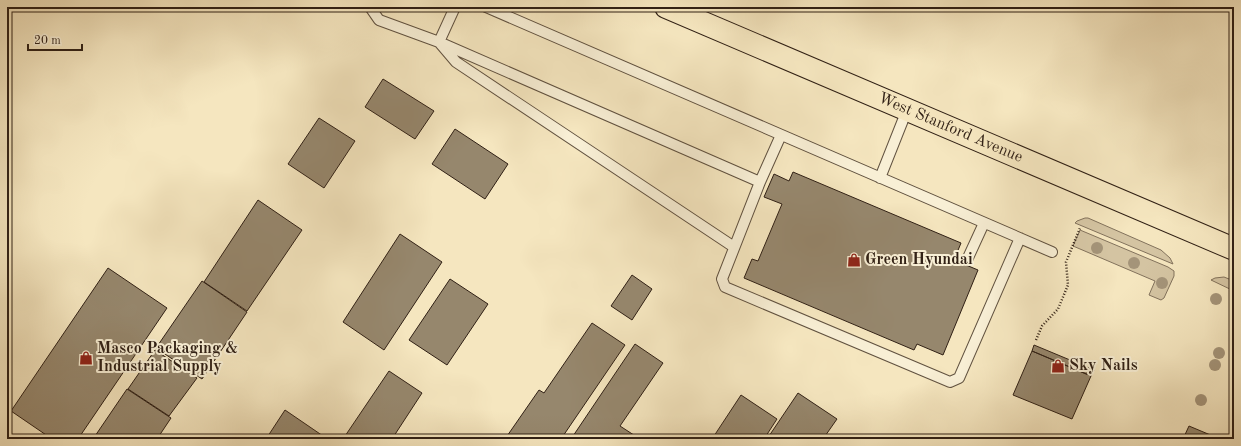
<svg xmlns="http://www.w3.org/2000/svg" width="1241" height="446" viewBox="0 0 1241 446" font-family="'Old Standard TT',serif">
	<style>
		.green { fill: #d4c4a2; stroke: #82725c }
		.building { fill: #96876d; stroke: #302015 }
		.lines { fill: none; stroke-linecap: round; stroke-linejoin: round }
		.service-casing { stroke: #615240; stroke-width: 12 }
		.primary-casing { stroke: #302015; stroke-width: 24 }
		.path { stroke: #302015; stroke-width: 2.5; stroke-dasharray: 1 2; stroke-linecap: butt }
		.service { stroke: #f8efd5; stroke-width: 10 }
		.primary { stroke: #f5e6bf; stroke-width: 22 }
		.tree { fill: #a49479 }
		.labels { text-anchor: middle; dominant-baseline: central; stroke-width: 4; stroke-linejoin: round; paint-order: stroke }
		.street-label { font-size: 16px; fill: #302015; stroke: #f8efd5 }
		.poi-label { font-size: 16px; font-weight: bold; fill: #302015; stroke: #f8efd5; text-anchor: start }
	</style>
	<rect width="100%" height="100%" fill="#f5e6bf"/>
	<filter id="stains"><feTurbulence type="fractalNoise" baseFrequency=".005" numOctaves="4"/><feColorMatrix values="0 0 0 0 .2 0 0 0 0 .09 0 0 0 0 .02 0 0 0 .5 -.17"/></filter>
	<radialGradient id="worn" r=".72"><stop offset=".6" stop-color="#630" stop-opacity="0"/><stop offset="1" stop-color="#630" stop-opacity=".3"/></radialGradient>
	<path class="green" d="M 1085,218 L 1088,218 L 1161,250 L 1170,258 L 1173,264 L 1075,223 L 1077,221 Z
		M 1080,230 L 1168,267 L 1174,271 L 1174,276 L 1164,298 L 1161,300 L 1149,295 L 1155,281 L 1073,246 Z
		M 1224,277 L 1234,281 L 1234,291 L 1211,280 L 1215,278 Z"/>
	<path class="building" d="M 383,79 L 434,111 L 415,139 L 365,107 Z
		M 319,118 L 355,141 L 324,188 L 288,164 Z
		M 455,129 L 508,164 L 485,199 L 432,164 Z
		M 793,172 L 961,243 L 954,260 L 978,270 L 943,355 L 917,344 L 914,350 L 744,278 L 752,259 L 758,261 L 782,204 L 764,197 L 774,174 L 789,181 Z
		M 258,200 L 302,230 L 247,311 L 204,282 Z
		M 400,234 L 442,262 L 384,350 L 343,322 Z
		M 108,268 L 167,308 L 78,439 L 52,439 L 11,411 Z
		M 632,275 L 652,289 L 632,320 L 611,306 Z
		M 450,279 L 488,304 L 447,365 L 409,340 Z
		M 202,281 L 247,312 L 202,379 L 156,348 Z
		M 592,323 L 625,345 L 561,439 L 505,439 L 539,390 L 544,393 Z
		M 635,344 L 663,363 L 620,426 L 640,439 L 571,439 Z
		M 1034,345 L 1094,370 L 1091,376 L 1032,351 Z
		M 155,350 L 197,378 L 169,416 L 128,389 Z
		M 1032,351 L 1091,376 L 1072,419 L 1013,395 Z
		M 389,371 L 422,393 L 392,439 L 343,439 Z
		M 127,389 L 171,418 L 157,439 L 93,439 Z
		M 798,393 L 837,419 L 823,439 L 767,439 Z
		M 741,395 L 777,419 L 764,439 L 712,439 Z
		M 285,410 L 326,438 L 326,439 L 266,439 Z
		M 1189,426 L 1220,439 L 1183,439 Z"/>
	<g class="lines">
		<g class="service-casing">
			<path id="service" d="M 370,7 L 379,20 L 439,42 L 456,62 L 734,247
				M 455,7 L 439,42 L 760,182 L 722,279 L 725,287 L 950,382 L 959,378 L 1020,238
				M 486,7 L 1052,252
				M 880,178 L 907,110
				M 760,182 L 781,135
				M 967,260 L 984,223"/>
		</g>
		<g class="primary-casing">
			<g id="primary">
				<path id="s1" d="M 666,7 L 1234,249"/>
			</g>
		</g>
		<path class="path" d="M 1036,340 L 1042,326 L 1058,309 L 1068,285 L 1066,262 L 1080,228"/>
		<use href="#service" class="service"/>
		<use href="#primary" class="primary"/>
	</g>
	<g class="tree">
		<circle cx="1097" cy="248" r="6"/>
		<circle cx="1134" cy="263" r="6"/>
		<circle cx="1162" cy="283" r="6"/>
		<circle cx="1216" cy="299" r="6"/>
		<circle cx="1219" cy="353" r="6"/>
		<circle cx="1215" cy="365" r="6"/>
		<circle cx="1201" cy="400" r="6"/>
	</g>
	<defs>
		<g id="shop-bare" transform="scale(1.08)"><path d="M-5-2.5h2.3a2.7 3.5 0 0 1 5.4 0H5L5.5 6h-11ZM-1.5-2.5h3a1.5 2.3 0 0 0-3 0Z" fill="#8f2418" stroke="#f8efd5" stroke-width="2.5" paint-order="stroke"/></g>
	</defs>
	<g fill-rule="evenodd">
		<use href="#shop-bare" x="854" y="260"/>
		<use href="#shop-bare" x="86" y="358"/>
		<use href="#shop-bare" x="1058" y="366"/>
	</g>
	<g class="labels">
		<g class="street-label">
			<text stroke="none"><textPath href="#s1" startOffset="309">West Stanford Avenue</textPath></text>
		</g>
		<g class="poi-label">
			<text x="865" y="260">Green Hyundai</text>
			<text x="97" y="349">Masco Packaging &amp;<tspan x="97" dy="18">Industrial Supply</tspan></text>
			<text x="1069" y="366">Sky Nails</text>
		</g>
	</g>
	<rect width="1241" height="446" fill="none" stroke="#f5e6bf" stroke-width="24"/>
	<rect x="8" y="8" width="1225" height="430" fill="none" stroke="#302015" stroke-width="2"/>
	<rect x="12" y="12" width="1217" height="422" fill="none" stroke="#302015"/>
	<path d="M28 44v6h54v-6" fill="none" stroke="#302015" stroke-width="2"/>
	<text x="34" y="44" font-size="12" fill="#302015" stroke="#f8efd5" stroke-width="3" paint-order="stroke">20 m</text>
	<rect width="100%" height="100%" filter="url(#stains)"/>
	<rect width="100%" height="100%" fill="url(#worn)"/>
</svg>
